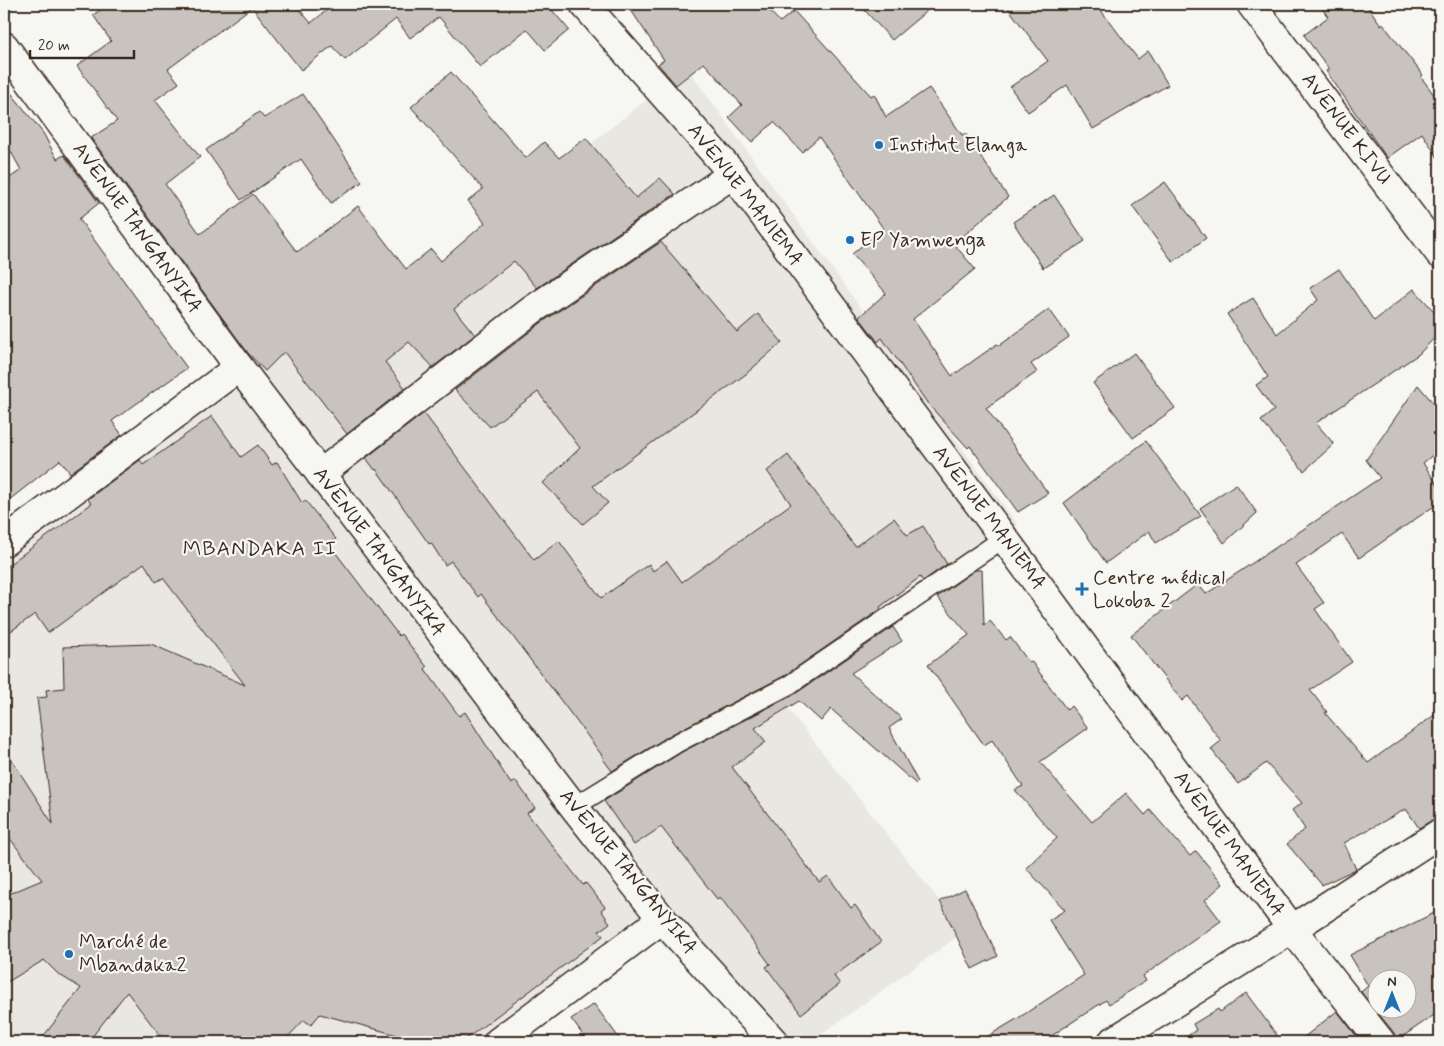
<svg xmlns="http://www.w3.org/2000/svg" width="1444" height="1046" viewBox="0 0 1444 1046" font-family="Mynerve,sans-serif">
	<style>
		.built { fill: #e8e7e2 }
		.building { fill: #c8c3be; stroke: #3b2a1e; fill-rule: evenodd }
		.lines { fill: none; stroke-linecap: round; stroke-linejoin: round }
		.lane-casing { stroke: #3b2a1e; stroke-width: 21 }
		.street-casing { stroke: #3b2a1e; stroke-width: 31 }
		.lane { stroke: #f6f6f2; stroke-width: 18 }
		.street { stroke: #f6f6f2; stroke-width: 28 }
		.poi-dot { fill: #1f6fb2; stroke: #f6f6f2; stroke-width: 2 }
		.labels { text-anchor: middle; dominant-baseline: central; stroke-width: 4.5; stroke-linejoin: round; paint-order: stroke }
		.street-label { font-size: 20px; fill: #3b2a1e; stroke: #f6f6f2 }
		.poi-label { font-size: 20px; fill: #3b2a1e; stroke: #f6f6f2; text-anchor: start }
		.neighbourhood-label { font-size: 21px; letter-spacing: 1px; fill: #3b2a1e; stroke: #f6f6f2 }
	</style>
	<rect width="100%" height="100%" fill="#f6f6f2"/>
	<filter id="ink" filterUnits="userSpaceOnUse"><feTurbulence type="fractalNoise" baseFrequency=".02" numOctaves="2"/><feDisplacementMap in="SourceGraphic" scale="10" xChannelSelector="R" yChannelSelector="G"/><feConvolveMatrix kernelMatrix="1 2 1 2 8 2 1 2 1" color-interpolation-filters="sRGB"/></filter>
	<g filter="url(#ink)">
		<path class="built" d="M 687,68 L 1018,525 L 785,705 L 964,932 L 810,1042 L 760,1042 L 652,934 L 509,1042 L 4,1042 L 4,529 L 279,326 L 305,369 Z"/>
		<path class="building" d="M 109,4 L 295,4 L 311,23 L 334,4 L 559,4 L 552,10 L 569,30 L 545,50 L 527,29 L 480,67 L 439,17 L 410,38 L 396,19 L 345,60 L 332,46 L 301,70 L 252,7 L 168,69 L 179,83 L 155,100 L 200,157 L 165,184 L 200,234 L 253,194 L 297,252 L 358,206 L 406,269 L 431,249 L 441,261 L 485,223 L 468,201 L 483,189 L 411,107 L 451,72 L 526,158 L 544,142 L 559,158 L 586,138 L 636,198 L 660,178 L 675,194 L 537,288 L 514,261 L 454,309 L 475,335 L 433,367 L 409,342 L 385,362 L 405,388 L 347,434 L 284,352 L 265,371 L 248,353 L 91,138 L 117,121 L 77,66 L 111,41 L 93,15 Z
			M 627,4 L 763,4 L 780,22 L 794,11 L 871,96 L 874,94 L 886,117 L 929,88 L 962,135 L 965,133 L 1008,197 L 954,244 L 975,269 L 913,319 L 952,376 L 997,344 L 999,346 L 1049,309 L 1069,337 L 1031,364 L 1037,372 L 986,408 L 1048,493 L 1018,512 L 970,446 L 968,448 L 928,404 L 882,338 L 878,342 L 859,317 L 886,293 L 852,254 L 883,228 L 819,137 L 802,152 L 774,122 L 752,142 L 729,117 L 742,105 L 704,63 L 676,85 L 658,64 L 664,60 Z
			M 859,4 L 935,4 L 892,40 Z
			M 1005,4 L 1096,4 L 1138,59 L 1148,51 L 1168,85 L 1093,129 L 1067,85 L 1028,112 L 1010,87 L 1048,61 Z
			M 1319,4 L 1366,4 L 1381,25 L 1382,23 L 1423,75 L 1421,77 L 1440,103 L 1440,161 L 1422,133 L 1387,158 L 1326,71 L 1329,69 L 1304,35 L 1328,17 Z
			M 4,84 L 43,133 L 57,159 L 64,155 L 99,203 L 79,219 L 187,368 L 112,421 L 122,435 L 70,473 L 60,460 L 4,504 L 4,182 L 21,170 L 4,139 Z
			M 303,94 L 362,182 L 331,203 L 301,159 L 241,200 L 206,150 L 259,112 L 264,118 Z
			M 1165,182 L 1206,238 L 1173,262 L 1132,206 Z
			M 1054,195 L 1085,241 L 1043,268 L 1013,222 Z
			M 661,242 L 737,332 L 758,314 L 782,342 L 746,374 L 593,486 L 608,503 L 583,524 L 543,483 L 580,448 L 538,392 L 490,427 L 455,390 L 541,323 Z
			M 1339,269 L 1374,321 L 1414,289 L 1440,318 L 1440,332 L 1419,354 L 1316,423 L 1334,444 L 1304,471 L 1261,421 L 1274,410 L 1256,385 L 1268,377 L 1227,314 L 1253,298 L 1277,334 L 1318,300 L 1310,288 Z
			M 1134,353 L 1175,408 L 1133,438 L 1093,383 Z
			M 1418,385 L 1440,411 L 1440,449 L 1423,463 L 1440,489 L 1440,502 L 1359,558 L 1342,534 L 1296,565 L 1324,603 L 1315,609 L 1352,662 L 1310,690 L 1327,712 L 1325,713 L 1368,763 L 1440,711 L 1440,818 L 1432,820 L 1419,828 L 1406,809 L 1344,843 L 1356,869 L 1322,885 L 1287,844 L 1305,829 L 1292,810 L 1302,803 L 1266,763 L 1238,784 L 1211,749 L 1221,741 L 1188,696 L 1182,701 L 1131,635 L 1198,584 L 1206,594 L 1380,478 L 1366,460 Z
			M 424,413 L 534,560 L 559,541 L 601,598 L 649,564 L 653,571 L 667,561 L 682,582 L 791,504 L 767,471 L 788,455 L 853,544 L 856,546 L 894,518 L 907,535 L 923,526 L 947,564 L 923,581 L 920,577 L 880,607 L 881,609 L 784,676 L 672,734 L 612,771 L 603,759 L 604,758 L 481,594 L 478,597 L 451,561 L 445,565 L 431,543 L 429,544 L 376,469 L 375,470 L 366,458 Z
			M 212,416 L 241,457 L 258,445 L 272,465 L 277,462 L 302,503 L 305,500 L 336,539 L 329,544 L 399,636 L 401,634 L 427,667 L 425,669 L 459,716 L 465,712 L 511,784 L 516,781 L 535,808 L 527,813 L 583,885 L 586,883 L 605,907 L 601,910 L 610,923 L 599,931 L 603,936 L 462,1042 L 423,1042 L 320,1014 L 311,1025 L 304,1020 L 283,1042 L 165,1042 L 127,992 L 88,1042 L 39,1042 L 81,988 L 58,974 L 44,960 L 4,984 L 4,896 L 42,880 L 4,831 L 4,748 L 53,824 L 37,698 L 47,697 L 46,690 L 64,688 L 63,647 L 151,644 L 245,685 L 163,578 L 156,582 L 144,563 L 48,633 L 35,614 L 4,636 L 4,568 L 91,504 L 88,499 L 140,460 L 143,465 Z
			M 1146,441 L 1201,516 L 1156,543 L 1149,531 L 1106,563 L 1064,503 Z
			M 1236,484 L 1257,513 L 1224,543 L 1200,508 Z
			M 975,570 L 982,570 L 984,625 L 990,621 L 1006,640 L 1010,637 L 1029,662 L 1031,661 L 1067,710 L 1071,706 L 1088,728 L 1040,762 L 1092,822 L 1126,793 L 1145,815 L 1150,810 L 1190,856 L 1196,851 L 1223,884 L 1205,900 L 1221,921 L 1143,976 L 1146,981 L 1109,1004 L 1106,1000 L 1042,1042 L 978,1042 L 1020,1017 L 1084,975 L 1049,920 L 1065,910 L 1026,868 L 1057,838 L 1015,790 L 1023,786 L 992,740 L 984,745 L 928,665 L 969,635 L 937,597 Z
			M 893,627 L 902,641 L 851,673 L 902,719 L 889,728 L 918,782 L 916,784 L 831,709 L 821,721 L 799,701 L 755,728 L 766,742 L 732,767 L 819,882 L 828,876 L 851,908 L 855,905 L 881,942 L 834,976 L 840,984 L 801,1014 L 766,967 L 770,964 L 720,897 L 717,899 L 661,827 L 634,845 L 604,801 L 682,752 L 795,694 Z
			M 965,889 L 998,956 L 972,969 L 940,901 Z
			M 1440,910 L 1440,1011 L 1399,1039 L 1361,992 L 1368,986 L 1350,955 ZM 1376,978 L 1406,978 L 1406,1008 L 1376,1008 Z
			M 1246,993 L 1282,1042 L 1179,1042 L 1196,1030 L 1193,1024 L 1218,1009 L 1220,1012 Z
			M 594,1004 L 622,1042 L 588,1042 L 571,1019 Z
			M 1337,1011 L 1358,1038 L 1352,1042 L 1298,1042 Z"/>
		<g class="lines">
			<g class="lane-casing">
				<path id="lane" d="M 574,807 L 677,743 L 789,685 L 1004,538"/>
			</g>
			<g class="street-casing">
				<path id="street" d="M 584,4 L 733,174 L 1004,538 L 1292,929 L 1381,1042
					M 1251,4 L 1440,254
					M 4,46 L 239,367 L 574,807 L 662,919 L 774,1042
					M 320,474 L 532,310 L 733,174
					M 4,542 L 239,367
					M 498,1042 L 662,919
					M 1112,1042 L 1292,929 L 1440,833"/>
			</g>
			<use href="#lane" class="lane"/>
			<use href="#street" class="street"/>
		</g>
	</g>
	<g class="poi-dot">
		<circle cx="879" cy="145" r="5"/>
		<circle cx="850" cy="240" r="5"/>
		<path d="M1079.5 581.5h5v5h5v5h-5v5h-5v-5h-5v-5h5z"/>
		<circle cx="69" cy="954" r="5"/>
	</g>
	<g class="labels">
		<g class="street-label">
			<text transform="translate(1346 129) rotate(53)">AVENUE KIVU</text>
			<text transform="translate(745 195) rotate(52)">AVENUE MANIEMA</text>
			<text transform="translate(137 228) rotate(54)">AVENUE TANGANYIKA</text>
			<text transform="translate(989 518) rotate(53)">AVENUE MANIEMA</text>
			<text transform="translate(379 552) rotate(53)">AVENUE TANGANYIKA</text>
			<text transform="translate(1229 844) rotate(54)">AVENUE MANIEMA</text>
			<text transform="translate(628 872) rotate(51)">AVENUE TANGANYIKA</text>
		</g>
		<g class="poi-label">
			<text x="889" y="145">Institut Elanga</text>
			<text x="860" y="240">EP Yamwenga</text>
			<text x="1093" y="578">Centre médical<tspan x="1093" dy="23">Lokoba 2</tspan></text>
			<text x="79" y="942">Marché de<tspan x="79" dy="23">Mbandaka2</tspan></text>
		</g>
		<g class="neighbourhood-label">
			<text x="260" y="549">MBANDAKA II</text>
		</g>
	</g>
	<rect width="1444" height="1046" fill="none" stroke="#f6f6f2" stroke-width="20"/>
	<rect x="10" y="10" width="1424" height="1026" fill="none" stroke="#3b2a1e" stroke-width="2" filter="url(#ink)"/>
	<g transform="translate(1392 994)"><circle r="24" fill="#f6f6f2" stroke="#aba49d"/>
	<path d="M0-4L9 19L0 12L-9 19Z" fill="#1f6fb2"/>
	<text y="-8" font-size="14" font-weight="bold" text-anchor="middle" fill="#3b2a1e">N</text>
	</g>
	<path d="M30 50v8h104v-8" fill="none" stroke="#3b2a1e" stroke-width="2.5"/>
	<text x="38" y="50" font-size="15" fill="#3b2a1e" stroke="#f6f6f2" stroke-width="4" paint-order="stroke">20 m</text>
</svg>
